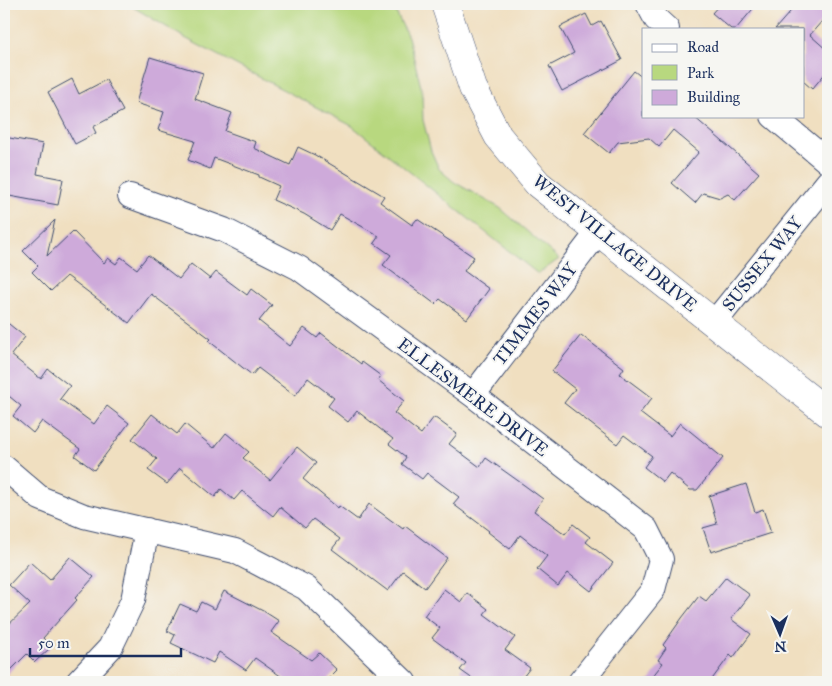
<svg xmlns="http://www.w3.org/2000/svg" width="832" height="686" viewBox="0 0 832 686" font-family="'IM FELL Great Primer',serif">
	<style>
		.park { fill: #b8d87f; stroke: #6a846e }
		.building { fill: #ceaada }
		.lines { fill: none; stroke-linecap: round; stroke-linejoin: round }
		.minor-casing { stroke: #3b496d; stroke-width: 26 }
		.tertiary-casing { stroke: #3b496d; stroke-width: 29 }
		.minor { stroke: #fff; stroke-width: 24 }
		.tertiary { stroke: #fff; stroke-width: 28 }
		.labels { text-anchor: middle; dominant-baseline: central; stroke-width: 4; stroke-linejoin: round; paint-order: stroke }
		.street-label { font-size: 18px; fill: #1b2f5e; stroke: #f6f6f2 }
	</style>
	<rect width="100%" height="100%" fill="#f6f6f2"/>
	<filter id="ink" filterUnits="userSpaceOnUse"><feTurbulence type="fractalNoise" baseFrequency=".02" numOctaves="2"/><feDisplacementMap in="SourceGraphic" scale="10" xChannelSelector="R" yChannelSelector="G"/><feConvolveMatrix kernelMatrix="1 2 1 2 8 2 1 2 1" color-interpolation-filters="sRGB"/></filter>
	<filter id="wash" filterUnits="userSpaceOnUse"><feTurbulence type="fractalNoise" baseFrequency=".0096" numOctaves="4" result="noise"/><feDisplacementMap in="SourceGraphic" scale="20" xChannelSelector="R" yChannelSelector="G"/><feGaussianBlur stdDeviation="1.12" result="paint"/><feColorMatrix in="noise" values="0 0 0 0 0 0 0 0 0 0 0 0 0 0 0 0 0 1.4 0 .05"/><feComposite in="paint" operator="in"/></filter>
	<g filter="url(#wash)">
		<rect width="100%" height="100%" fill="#f0dfc0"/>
		<path class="park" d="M 128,4 L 392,4 L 408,37 L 413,55 L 422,91 L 423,120 L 431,151 L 439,169 L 454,182 L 500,208 L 559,259 L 538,274 L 352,126 L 185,38 Z"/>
		<g id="blocks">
			<path class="building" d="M 720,4 L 757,4 L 736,29 L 731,29 L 712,13 Z
				M 797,4 L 828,4 L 828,14 L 810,35 L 828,51 L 828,70 L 812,89 L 803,81 L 803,29 L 775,29 Z
				M 586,14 L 592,26 L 601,21 L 622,60 L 562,91 L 549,66 L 574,53 L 560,27 Z
				M 150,57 L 203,73 L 195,99 L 232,113 L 225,131 L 256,142 L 254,148 L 290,165 L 298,147 L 315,155 L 384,196 L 380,202 L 412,225 L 417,219 L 474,257 L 464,271 L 489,289 L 467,319 L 440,299 L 435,304 L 383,265 L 391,255 L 374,243 L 379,236 L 340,214 L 330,230 L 304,214 L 273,200 L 279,186 L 259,177 L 259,175 L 214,158 L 210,169 L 188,160 L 195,141 L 158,130 L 164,112 L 136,103 Z
				M 634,71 L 643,78 L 643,116 L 693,116 L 759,173 L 735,200 L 728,194 L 720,198 L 703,193 L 695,203 L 672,183 L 699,152 L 673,130 L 659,147 L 649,138 L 618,142 L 609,153 L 584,133 Z
				M 72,79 L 79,94 L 106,80 L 123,111 L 93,127 L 96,133 L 75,144 L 48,92 Z
				M 4,137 L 43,144 L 37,174 L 63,179 L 58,205 L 4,195 Z
				M 55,220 L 47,256 L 73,231 L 104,263 L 108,258 L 116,264 L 121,257 L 137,269 L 148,255 L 179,279 L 191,264 L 210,279 L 216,272 L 247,295 L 251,289 L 272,305 L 259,321 L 290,346 L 304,328 L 317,338 L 321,333 L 361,364 L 362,362 L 381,376 L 378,380 L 404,401 L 394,413 L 421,434 L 434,417 L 457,434 L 449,444 L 480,467 L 486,458 L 524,485 L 543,499 L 534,511 L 565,534 L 573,524 L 590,537 L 586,542 L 613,563 L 591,591 L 568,573 L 558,586 L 537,569 L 547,556 L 520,535 L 510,549 L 488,532 L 489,531 L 453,504 L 459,497 L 427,473 L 422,479 L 402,464 L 406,457 L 389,444 L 393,439 L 357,411 L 348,422 L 328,406 L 334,398 L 308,378 L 295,396 L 258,368 L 252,375 L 209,341 L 211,339 L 151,294 L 129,323 L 67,276 L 51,291 L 32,272 L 38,266 L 23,251 Z
				M 4,320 L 25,337 L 11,355 L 41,379 L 48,369 L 70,386 L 60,399 L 94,424 L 107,406 L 129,423 L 94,470 L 75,456 L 80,449 L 42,421 L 33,433 L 13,416 L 21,406 L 4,392 Z
				M 581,335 L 624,368 L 620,374 L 652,398 L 640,413 L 670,436 L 680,423 L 723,458 L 697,490 L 690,490 L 670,473 L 663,482 L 644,467 L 652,456 L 624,435 L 617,444 L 564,403 L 575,389 L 552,371 Z
				M 152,414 L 177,434 L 185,424 L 214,448 L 226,433 L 249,452 L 243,458 L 270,480 L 297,447 L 316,463 L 303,479 L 338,508 L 339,506 L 358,520 L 369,504 L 403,529 L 405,526 L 447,558 L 425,588 L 403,571 L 388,591 L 332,549 L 340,539 L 313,519 L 305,528 L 280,507 L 273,516 L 242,491 L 234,500 L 221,489 L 215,497 L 180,468 L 167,484 L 148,470 L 157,459 L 132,439 Z
				M 746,484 L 755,512 L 763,509 L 771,533 L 711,552 L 703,528 L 717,524 L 709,496 Z
				M 70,557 L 94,577 L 75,598 L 77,600 L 43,638 L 51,647 L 35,662 L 27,654 L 4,677 L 4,629 L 30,604 L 9,585 L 30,562 L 50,580 Z
				M 726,577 L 750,595 L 731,619 L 751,634 L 733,658 L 730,655 L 710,682 L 648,682 L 663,663 L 658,660 L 666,648 L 663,645 L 682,618 L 699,596 L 706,601 Z
				M 444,589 L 461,602 L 467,593 L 488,609 L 484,614 L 515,637 L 505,650 L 530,668 L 519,682 L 477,682 L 460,670 L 466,663 L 432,638 L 440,628 L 424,616 Z
				M 224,591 L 265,612 L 279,621 L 271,632 L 311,660 L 319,653 L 337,670 L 325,682 L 289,682 L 255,658 L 246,670 L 219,652 L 213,663 L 171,643 L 175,635 L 167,631 L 180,604 L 196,611 L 201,602 L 215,609 Z"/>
		</g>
	</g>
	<g filter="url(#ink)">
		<use href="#blocks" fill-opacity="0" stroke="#3b496d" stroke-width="1"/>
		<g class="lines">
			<g class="minor-casing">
				<path id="minor" d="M 648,4 L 656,19 L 667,29
					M 773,116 L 828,162
					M 130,196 L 224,230 L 299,268 L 473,395 L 646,529 L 661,559 L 653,590 L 580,682
					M 714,323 L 828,182
					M 473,395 L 598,232
					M 4,467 L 40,498 L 84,516 L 235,551 L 306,588 L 404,682
					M 78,682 L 110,648 L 133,600 L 147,530"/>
			</g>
			<g class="tertiary-casing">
				<path id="tertiary" d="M 445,4 L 473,88 L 498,136 L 538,184 L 828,413"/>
			</g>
			<use href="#minor" class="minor"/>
			<use href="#tertiary" class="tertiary"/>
		</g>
	</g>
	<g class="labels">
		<g class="street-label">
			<text transform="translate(615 243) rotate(39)">WEST VILLAGE DRIVE</text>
			<text transform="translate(762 264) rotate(-51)">SUSSEX WAY</text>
			<text transform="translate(535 314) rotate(-52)">TIMMES WAY</text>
			<text transform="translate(473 397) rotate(37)">ELLESMERE DRIVE</text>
		</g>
	</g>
	<rect width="832" height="686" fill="none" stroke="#f6f6f2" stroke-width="20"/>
	<rect x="642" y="28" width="162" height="90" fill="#f6f6f2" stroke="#9ea6b7"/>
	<rect x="652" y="44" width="25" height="8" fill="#ffffff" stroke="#9ea6b7"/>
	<text x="687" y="52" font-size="15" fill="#1b2f5e">Road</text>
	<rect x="652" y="65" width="25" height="15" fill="#b8d87f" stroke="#9ea6b7"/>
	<text x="687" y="78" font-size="15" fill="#1b2f5e">Park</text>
	<rect x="652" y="90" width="25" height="15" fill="#ceaada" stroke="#9ea6b7"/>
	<text x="687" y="102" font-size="15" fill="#1b2f5e">Building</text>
	<g transform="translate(780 634) rotate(178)" stroke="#f6f6f2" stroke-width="4" paint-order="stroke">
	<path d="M0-4L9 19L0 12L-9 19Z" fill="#1b2f5e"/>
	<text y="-8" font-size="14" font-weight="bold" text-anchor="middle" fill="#1b2f5e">N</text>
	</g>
	<path d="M30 648v8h151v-8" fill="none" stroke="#1b2f5e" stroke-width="2.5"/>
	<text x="38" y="648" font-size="15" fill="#1b2f5e" stroke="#f6f6f2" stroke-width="4" paint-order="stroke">50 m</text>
</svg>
